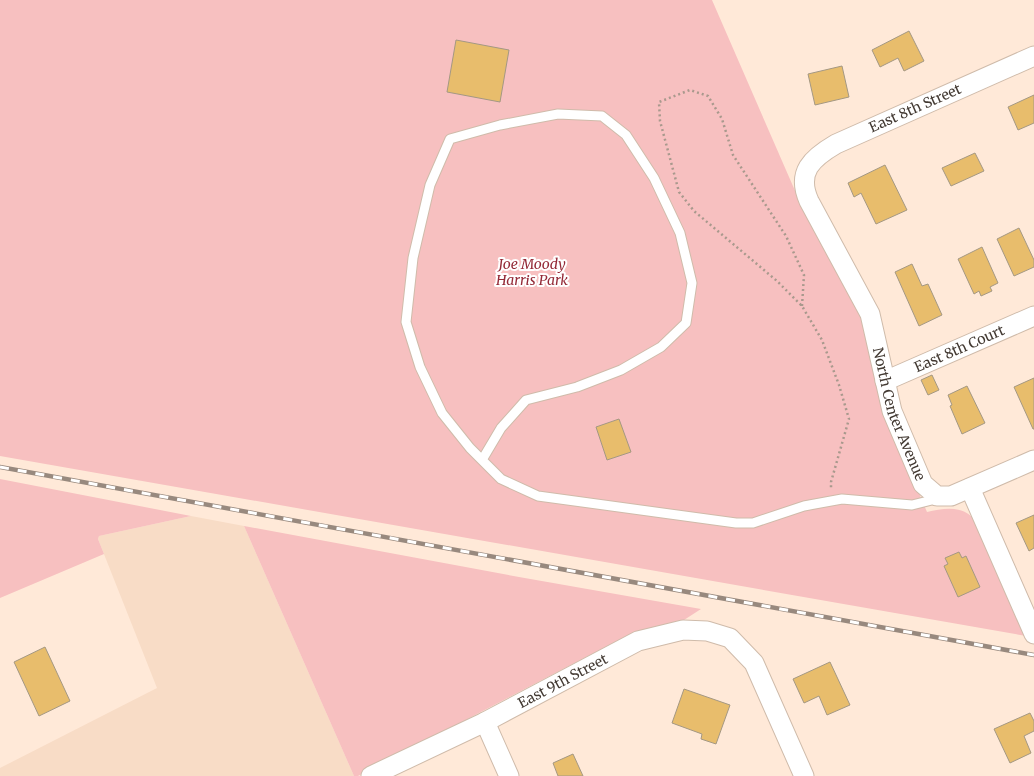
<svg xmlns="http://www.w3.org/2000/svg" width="1034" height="776" viewBox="0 0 1034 776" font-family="Merriweather,serif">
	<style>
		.built { fill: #f8dcc6 }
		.green { fill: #f7c0c0 }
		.building { fill: #e8bd6c; stroke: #a49883 }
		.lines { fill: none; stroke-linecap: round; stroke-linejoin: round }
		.service-casing { stroke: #cfbbaa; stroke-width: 11 }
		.minor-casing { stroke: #cfbbaa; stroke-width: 21 }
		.path { stroke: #a9998d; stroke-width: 2.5; stroke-dasharray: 2 3; stroke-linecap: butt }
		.service { stroke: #fff; stroke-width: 9 }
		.minor { stroke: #fff; stroke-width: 19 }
		.rail-casing { stroke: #98897e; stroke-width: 4.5 }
		.rail { stroke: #fff; stroke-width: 3; stroke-dasharray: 9; stroke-linecap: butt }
		.labels { text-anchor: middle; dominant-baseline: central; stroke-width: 4; stroke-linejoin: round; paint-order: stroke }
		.street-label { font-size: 14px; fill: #433a33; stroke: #fff }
		.park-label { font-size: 14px; font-style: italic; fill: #942a37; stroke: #fff }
	</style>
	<rect width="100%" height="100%" fill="#ffe9d8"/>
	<path class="built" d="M 191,516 L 244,526 L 354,776 L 0,776 L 0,768 L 157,688 L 98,539 L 99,536 Z"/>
	<path class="green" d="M 0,0 L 712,0 L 796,193 L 862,315 L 882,407 L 927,512 C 942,509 959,505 972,517 L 1026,636 L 0,456 Z
		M 0,479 L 191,516 L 99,536 L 98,539 L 104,554 L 0,598 Z
		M 244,526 L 519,577 L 701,609 L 684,620 L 634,632 L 358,776 L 354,776 Z"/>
	<path class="building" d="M 909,31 L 924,61 L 904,71 L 898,58 L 880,67 L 872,50 Z
		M 456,40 L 509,50 L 500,102 L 447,92 Z
		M 842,66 L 849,97 L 815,105 L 808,74 Z
		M 1034,95 L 1034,123 L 1018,130 L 1008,107 Z
		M 975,153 L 984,171 L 951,186 L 942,168 Z
		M 885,165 L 907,210 L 876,224 L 861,193 L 854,197 L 848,183 Z
		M 1019,228 L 1034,260 L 1034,267 L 1014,276 L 997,239 Z
		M 982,247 L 998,283 L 990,287 L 992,291 L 981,296 L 979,291 L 974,294 L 958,259 Z
		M 912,264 L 922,286 L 928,284 L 942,315 L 919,326 L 895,272 Z
		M 932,375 L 939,390 L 928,395 L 921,380 Z
		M 1034,378 L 1034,429 L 1033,429 L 1014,387 Z
		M 967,386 L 985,423 L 962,434 L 950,406 L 952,405 L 948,395 Z
		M 619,419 L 631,452 L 607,460 L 596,427 Z
		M 1034,515 L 1034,548 L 1029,551 L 1016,523 Z
		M 959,552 L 962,558 L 966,556 L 980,587 L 958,597 L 944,566 L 948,564 L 945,558 Z
		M 45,647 L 70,701 L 39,716 L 14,662 Z
		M 830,662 L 850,705 L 827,715 L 819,696 L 804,703 L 793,679 Z
		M 684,689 L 730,705 L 716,744 L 701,739 L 702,734 L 672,723 Z
		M 1030,713 L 1034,721 L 1034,731 L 1024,736 L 1031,753 L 1010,763 L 994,729 Z
		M 573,754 L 583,776 L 558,776 L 553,763 Z"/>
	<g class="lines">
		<g class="service-casing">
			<path id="service" d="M 482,460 L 501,428 L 526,400 L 577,387 L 621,370 L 661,347 L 686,323 L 692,283 L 680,233 L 654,178 L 626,135 L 602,116 L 558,114 L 500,125 L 450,139 L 430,185 L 413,258 L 406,322 L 420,367 L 442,413 L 470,448 L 501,479 L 538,496 L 736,523 L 753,523 L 804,506 L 842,499 L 912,505 L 940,498"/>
		</g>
		<g class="minor-casing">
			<g id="minor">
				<path id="s1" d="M 1034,56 L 836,144 C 812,158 796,172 809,201 L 870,314 L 892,411 L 923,484 L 937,496 L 951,496 L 1034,460"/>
				<path id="s2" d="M 885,381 L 1034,316"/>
				<path d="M 970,488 L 1034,634"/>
				<path d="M 485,722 L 509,776"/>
				<path id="s3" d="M 371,776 L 485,722 L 638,641 L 683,630 L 707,631 L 730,638 L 754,663 L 804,776"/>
			</g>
		</g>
		<path class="path" d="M 802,306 L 804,275 L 786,236 L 733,155 L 722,119 L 708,96 L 690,90 L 659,102 L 660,121 L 679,192 L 694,211 L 777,281 L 802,306 L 822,340 L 839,385 L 849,419 L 831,482 L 831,488"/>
		<use href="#service" class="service"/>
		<use href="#minor" class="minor"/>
		<g class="rail-casing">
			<path id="rail" d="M 0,467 L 1034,655"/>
		</g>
		<use href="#rail" class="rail"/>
	</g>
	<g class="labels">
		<g class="street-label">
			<text transform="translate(915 108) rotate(-24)">East 8th Street</text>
			<text stroke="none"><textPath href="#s2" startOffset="81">East 8th Court</textPath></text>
			<text stroke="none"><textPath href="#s1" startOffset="521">North Center Avenue</textPath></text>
			<text stroke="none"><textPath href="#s3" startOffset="214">East 9th Street</textPath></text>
		</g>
		<g class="park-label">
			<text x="532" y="264">Joe Moody<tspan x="532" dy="16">Harris Park</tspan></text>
		</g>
	</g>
</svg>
